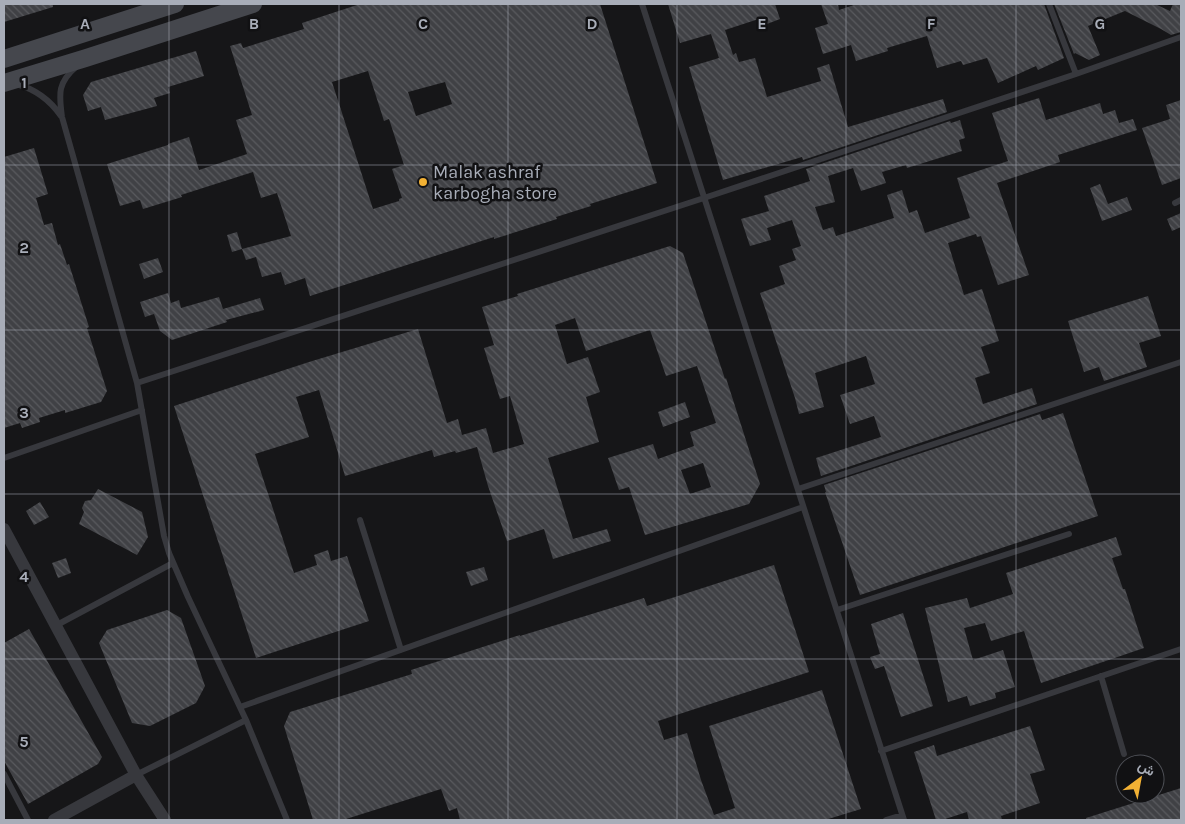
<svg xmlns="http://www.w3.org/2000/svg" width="1185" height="824" viewBox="0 0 1185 824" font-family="Karla,Vazirmatn,sans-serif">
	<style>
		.building { fill: url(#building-back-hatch); fill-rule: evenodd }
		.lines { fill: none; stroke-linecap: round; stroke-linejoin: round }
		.lane { stroke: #37383d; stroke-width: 6 }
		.street { stroke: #37383d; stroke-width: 12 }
		.secondary { stroke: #45474d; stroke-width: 18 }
		.grid { fill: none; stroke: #a8adb8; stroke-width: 1; stroke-opacity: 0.55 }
		.poi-dot { fill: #f2b134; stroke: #111113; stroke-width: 2 }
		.labels { text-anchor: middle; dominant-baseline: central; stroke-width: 5; stroke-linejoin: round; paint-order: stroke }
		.poi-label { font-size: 18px; fill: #a8adb8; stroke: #111113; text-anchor: start }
		.grid-label { font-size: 16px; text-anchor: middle; font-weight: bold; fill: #a8adb8; stroke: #111113; stroke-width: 5; stroke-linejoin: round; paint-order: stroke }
	</style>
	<defs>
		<pattern id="building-back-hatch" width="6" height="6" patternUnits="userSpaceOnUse" patternTransform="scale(1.25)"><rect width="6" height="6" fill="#404145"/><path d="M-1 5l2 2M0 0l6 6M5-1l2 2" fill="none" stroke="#595a5e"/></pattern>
	</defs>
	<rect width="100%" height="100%" fill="#161618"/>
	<path class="building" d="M 4,4 L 53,4 L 53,7 L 4,22 Z
		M 360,4 L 600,4 L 657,183 L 590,204 L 591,206 L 556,217 L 557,219 L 494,239 L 494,237 L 310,296 L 305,278 L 285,285 L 281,272 L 262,277 L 256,257 L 246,260 L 242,249 L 291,236 L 277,193 L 261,198 L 253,172 L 181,195 L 182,197 L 143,209 L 140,200 L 120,206 L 107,164 L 168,145 L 168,144 L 189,137 L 199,170 L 247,154 L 236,120 L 252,115 L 230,46 L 241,43 L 243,48 L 304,29 L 302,23 ZM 368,71 L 384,121 L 389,119 L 404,165 L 392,169 L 402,198 L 399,199 L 399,201 L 373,209 L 332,82 ZM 445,82 L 452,104 L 416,116 L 408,92 Z
		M 668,4 L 775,4 L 780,19 L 767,24 L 765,17 L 725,30 L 733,55 L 736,53 L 739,62 L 755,58 L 767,97 L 821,81 L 817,68 L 829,64 L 848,127 L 943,99 L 947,112 L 803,160 L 802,157 L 723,180 L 689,67 L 719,58 L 711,34 L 680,43 Z
		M 821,4 L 838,4 L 839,10 L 857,4 L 1044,4 L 1064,58 L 1038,70 L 1036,66 L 998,83 L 987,58 L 963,65 L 961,61 L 937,68 L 927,36 L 887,48 L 888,51 L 856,61 L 851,45 L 823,54 L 815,28 L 828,24 Z
		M 1054,4 L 1155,4 L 1170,11 L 1173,4 L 1181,4 L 1181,32 L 1171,35 L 1161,29 L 1125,11 L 1088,26 L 1100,55 L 1089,60 L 1075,53 L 1074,54 Z
		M 196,51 L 204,76 L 168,87 L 170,93 L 154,98 L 157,106 L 105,120 L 101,107 L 88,111 L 83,95 L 91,82 Z
		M 1039,98 L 1046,120 L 1100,103 L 1103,114 L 1115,110 L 1119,123 L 1133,119 L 1137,130 L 1058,155 L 1060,162 L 997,183 L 1029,275 L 998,285 L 981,236 L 977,237 L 976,234 L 948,243 L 964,295 L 982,289 L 999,341 L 981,347 L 990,373 L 975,378 L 983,404 L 1032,388 L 1037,404 L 821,476 L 816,458 L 881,437 L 874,416 L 850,424 L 840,395 L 875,384 L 866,356 L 815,373 L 824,407 L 799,414 L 795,398 L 760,293 L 785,284 L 779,266 L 796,260 L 792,249 L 801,246 L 792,220 L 767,228 L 771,240 L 750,246 L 741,219 L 769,211 L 764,196 L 810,181 L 806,169 L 950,121 L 951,123 L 960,120 L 965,138 L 959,140 L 962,151 L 907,168 L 906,165 L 882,172 L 886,183 L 861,191 L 853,168 L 828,176 L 835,202 L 815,207 L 823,230 L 833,227 L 836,236 L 894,218 L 887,195 L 902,190 L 909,213 L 917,210 L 925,233 L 970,218 L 957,178 L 1008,161 L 992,113 Z
		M 1181,100 L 1181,178 L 1162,185 L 1142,128 L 1170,119 L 1166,105 Z
		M 34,148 L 48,194 L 36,198 L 44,225 L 52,223 L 58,245 L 60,244 L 67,265 L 69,264 L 89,327 L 87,328 L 107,391 L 101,402 L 65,413 L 65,410 L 39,418 L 40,422 L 22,428 L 20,423 L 4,428 L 4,157 Z
		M 1100,184 L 1108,204 L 1127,197 L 1132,210 L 1102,221 L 1090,188 Z
		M 1181,213 L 1181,227 L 1172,231 L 1167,219 Z
		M 237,232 L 242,249 L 232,252 L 227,235 Z
		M 670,246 L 683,253 L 725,379 L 726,378 L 760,484 L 749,504 L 645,535 L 629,487 L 619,490 L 608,458 L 653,444 L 658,459 L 694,446 L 690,432 L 716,423 L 697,366 L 666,376 L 650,330 L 586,351 L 575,318 L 555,325 L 567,364 L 588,357 L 600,392 L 586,397 L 599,442 L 548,458 L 573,539 L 607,529 L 611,541 L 553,559 L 544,529 L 507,541 L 488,486 L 477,447 L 456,453 L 455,451 L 434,457 L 432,450 L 345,476 L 319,390 L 296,397 L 309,437 L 255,454 L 294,573 L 317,565 L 314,555 L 328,550 L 331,561 L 347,556 L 369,621 L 256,658 L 174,406 L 309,362 L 418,329 L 447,423 L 458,419 L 462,435 L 486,428 L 493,453 L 524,444 L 510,396 L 500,399 L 484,348 L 494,345 L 482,307 L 518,296 L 517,294 ZM 703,463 L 711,487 L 690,494 L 681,470 Z
		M 158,258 L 163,272 L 144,279 L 139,264 Z
		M 168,293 L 171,303 L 179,300 L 181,308 L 219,297 L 223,309 L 260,298 L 264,310 L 226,320 L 227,322 L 172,340 L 160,331 L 154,314 L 145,317 L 140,302 Z
		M 1148,296 L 1161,336 L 1139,343 L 1147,367 L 1104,381 L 1099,367 L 1084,372 L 1068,321 Z
		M 685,402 L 690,417 L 663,427 L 658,412 Z
		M 1063,413 L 1098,516 L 860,595 L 825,492 L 826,492 L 824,485 L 1040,414 L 1042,420 Z
		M 98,489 L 142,512 L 148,537 L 137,555 L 79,524 L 84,512 L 82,508 L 85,501 L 91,500 Z
		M 40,502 L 49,517 L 34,525 L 26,511 Z
		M 1116,537 L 1122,555 L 1112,558 L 1123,589 L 1125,589 L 1144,648 L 1041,683 L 1024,631 L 991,641 L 985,623 L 964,628 L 973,660 L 1003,650 L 1015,687 L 995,693 L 996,698 L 970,706 L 967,696 L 948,702 L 925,608 L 967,598 L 970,608 L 1013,594 L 1006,573 Z
		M 66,558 L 71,573 L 58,578 L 52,563 Z
		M 774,565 L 809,672 L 658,721 L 664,740 L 687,733 L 701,780 L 714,815 L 735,808 L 709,726 L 822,690 L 861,809 L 825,820 L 460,820 L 457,808 L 449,811 L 441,789 L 343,820 L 313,820 L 284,726 L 290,712 L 412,674 L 411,670 L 520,635 L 520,636 L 644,598 L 647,606 Z
		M 484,567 L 488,580 L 471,586 L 466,572 Z
		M 167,610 L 181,618 L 205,686 L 196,703 L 150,726 L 132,723 L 99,643 L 107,630 Z
		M 903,613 L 933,706 L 901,717 L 884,666 L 875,669 L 870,657 L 880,654 L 871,624 Z
		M 29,629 L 102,757 L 98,764 L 28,804 L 4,761 L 4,643 Z
		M 1030,726 L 1045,770 L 1030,774 L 1040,803 L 1001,816 L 1002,820 L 969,820 L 967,812 L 942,820 L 936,820 L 914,752 L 934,745 L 937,756 Z
		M 1181,788 L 1181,820 L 1086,820 L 1086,818 Z"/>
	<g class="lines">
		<path class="lane" d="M 642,4 L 904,820
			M 1049,4 L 1076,74
			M 77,66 C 57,83 59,94 62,117 L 137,383 L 164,536 L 169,553 L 188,597 L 246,720 L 287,820
			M 16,84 C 35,89 50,100 61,116
			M 1175,203 L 1181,200
			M 137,383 L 704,198 L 1076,74 L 1181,37
			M 4,458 L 142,410
			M 798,489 L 1181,362
			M 360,520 L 401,650
			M 837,610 L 1069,534
			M 55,626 L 173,563
			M 1101,676 L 1124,754
			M 240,707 L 803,507
			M 881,751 L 1181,649
			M 4,774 L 28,820
			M 136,775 L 246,720
			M 886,820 L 902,815"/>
		<path class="street" d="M 4,529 L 136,775 L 165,820
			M 54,820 L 136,775"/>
		<path class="secondary" d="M 4,59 L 175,4
			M 4,83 L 86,58 L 253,4"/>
	</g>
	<path class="grid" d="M 169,4 L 169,820M 339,4 L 339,820M 508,4 L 508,820M 677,4 L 677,820M 846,4 L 846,820M 1016,4 L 1016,820M 4,165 L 1181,165M 4,330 L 1181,330M 4,494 L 1181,494M 4,659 L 1181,659"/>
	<circle class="poi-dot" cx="423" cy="182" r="5"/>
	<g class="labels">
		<g class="poi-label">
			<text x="433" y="172">Malak ashraf<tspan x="433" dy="21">karbogha store</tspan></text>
		</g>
	</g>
	<g class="grid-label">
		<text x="85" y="29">A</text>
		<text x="254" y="29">B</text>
		<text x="423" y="29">C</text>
		<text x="592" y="29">D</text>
		<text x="762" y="29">E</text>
		<text x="931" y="29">F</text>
		<text x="1100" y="29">G</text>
		<text x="24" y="88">1</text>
		<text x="24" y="253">2</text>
		<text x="24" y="418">3</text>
		<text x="24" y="582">4</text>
		<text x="24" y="747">5</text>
	</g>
	<rect width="1185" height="824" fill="none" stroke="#a8adb8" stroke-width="10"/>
	<g transform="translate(1140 779) rotate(32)"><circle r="24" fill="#111113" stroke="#4d4f55"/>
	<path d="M0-4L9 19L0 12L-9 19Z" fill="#f2b134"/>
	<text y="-8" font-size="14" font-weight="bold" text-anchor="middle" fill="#a8adb8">ش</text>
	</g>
</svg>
